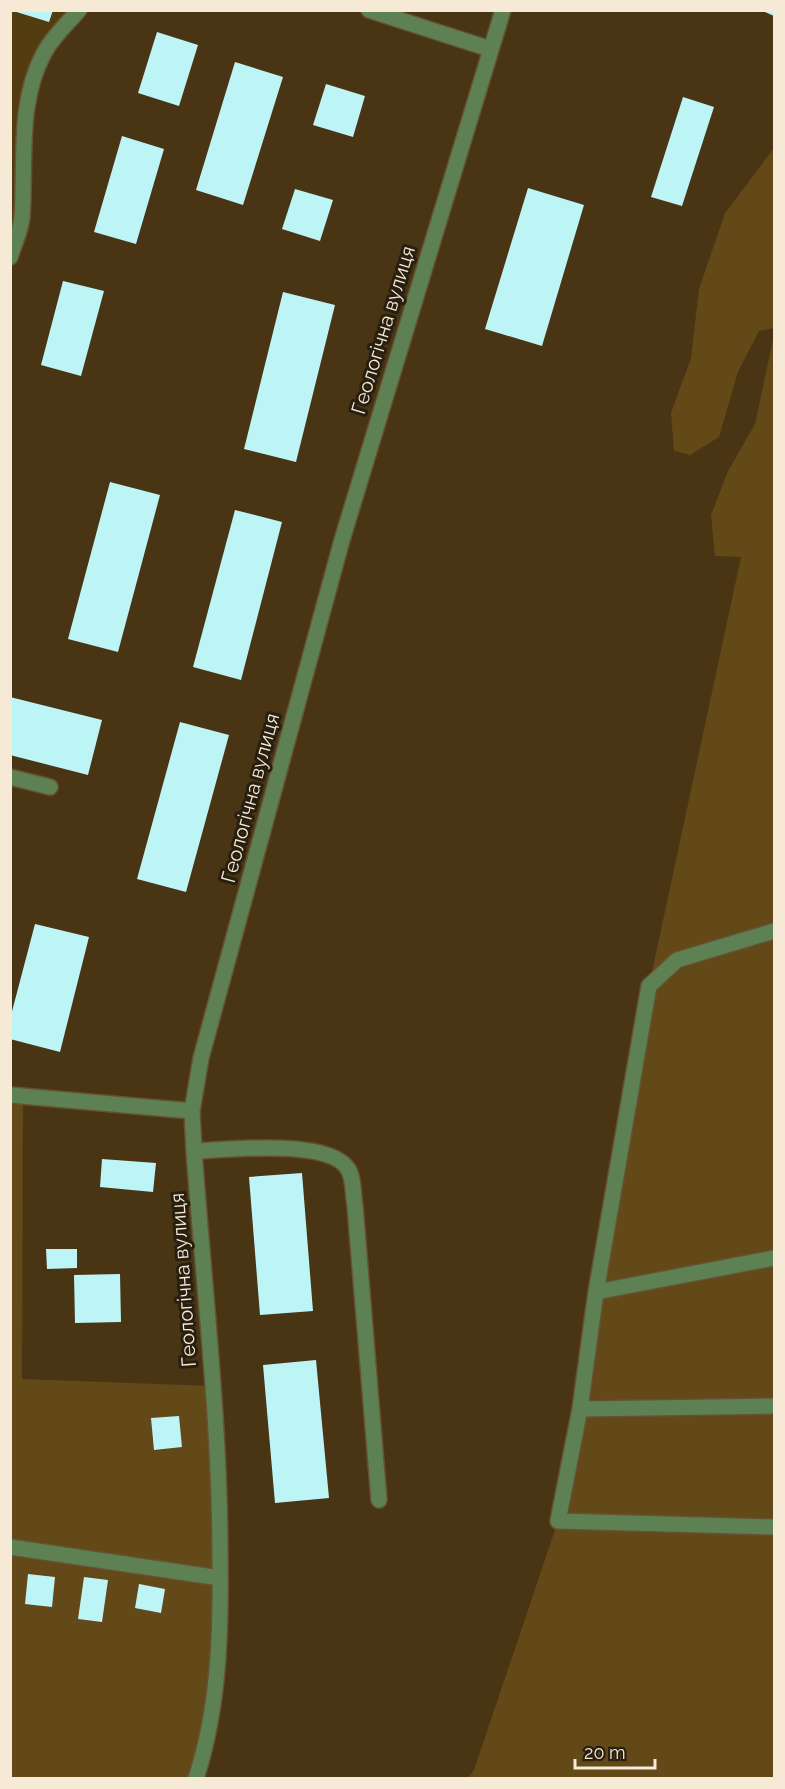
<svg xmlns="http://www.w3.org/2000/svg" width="785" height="1789" viewBox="0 0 785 1789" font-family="Raleway,sans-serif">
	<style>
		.built { fill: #543c11 }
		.green { fill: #634818 }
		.building { fill: #bdf5f7 }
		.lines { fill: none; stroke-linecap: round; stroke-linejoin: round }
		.minor-casing { stroke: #655232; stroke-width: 18 }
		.minor { stroke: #5d8153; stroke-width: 15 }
		.labels { text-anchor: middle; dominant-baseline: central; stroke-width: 6; stroke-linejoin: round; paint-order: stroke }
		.street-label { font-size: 20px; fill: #f6ead7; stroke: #281f10 }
	</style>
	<rect width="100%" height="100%" fill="#493513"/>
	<path class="built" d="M 11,11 L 79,11 L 43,54 L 23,166 L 11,257 Z"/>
	<path class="green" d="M 774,148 L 774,328 L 759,331 L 738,372 L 719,437 L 690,455 L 674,451 L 671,413 L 691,358 L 699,289 L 725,213 Z
		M 774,335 L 774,1778 L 468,1778 L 474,1770 L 558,1521 L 649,986 L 741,557 L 715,556 L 711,515 L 728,471 L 755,424 Z
		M 10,1095 L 23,1096 L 22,1379 L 212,1386 L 218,1668 L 196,1778 L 11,1778 Z"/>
	<path class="building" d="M 10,10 L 53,10 L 49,22 Z
		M 765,10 L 774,10 L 774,16 L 765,12 Z
		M 157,32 L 198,45 L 179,106 L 138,93 Z
		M 235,62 L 283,77 L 243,205 L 196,190 Z
		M 326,84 L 365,96 L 353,137 L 313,125 Z
		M 683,97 L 714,107 L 682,206 L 651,197 Z
		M 122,136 L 164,149 L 136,244 L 94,232 Z
		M 528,188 L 584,205 L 542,346 L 485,329 Z
		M 295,189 L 333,200 L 320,241 L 282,229 Z
		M 63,281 L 104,291 L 81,376 L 41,365 Z
		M 283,292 L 335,305 L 296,462 L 244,449 Z
		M 110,482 L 160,495 L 118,652 L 68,639 Z
		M 235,510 L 282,522 L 241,680 L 193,667 Z
		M 10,697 L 102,720 L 88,775 L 10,755 Z
		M 180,722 L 229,735 L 186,892 L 137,879 Z
		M 35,924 L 89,937 L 60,1052 L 10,1039 L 10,1019 Z
		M 102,1159 L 156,1163 L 153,1192 L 100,1187 Z
		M 302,1173 L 313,1311 L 260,1315 L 249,1177 Z
		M 46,1249 L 77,1249 L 77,1268 L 47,1269 Z
		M 120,1274 L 121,1322 L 75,1323 L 74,1275 Z
		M 316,1360 L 329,1498 L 275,1503 L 263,1365 Z
		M 179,1416 L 182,1447 L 154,1450 L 151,1418 Z
		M 28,1574 L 55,1577 L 52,1607 L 25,1604 Z
		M 84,1577 L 108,1580 L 102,1622 L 78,1619 Z
		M 139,1584 L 165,1589 L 161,1613 L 135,1608 Z"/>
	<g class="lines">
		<g class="minor-casing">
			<path id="minor" d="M 369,10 L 490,49
				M 10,257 C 14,244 21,230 22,217 C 26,162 17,103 44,53 C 53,36 67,24 79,10
				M 10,777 L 50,787
				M 10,1095 L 192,1111
				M 194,1151 C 227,1150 329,1138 348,1169 C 354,1178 353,1196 355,1206 L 379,1500
				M 774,1258 L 596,1292 L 580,1409 L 558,1521 L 774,1527
				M 596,1292 L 649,986 L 677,960 L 774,931
				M 580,1409 L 774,1406
				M 10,1547 L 220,1578
				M 196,1778 C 219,1708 221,1632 220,1558 C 220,1423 204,1287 194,1151 L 192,1111 L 201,1058 L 342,540 L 503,10"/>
		</g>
		<use href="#minor" class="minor"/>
	</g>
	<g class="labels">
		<g class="street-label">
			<text transform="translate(383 330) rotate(-73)">Геологічна вулиця</text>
			<text transform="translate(250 798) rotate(-75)">Геологічна вулиця</text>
			<text transform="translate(183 1280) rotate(-94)">Геологічна вулиця</text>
		</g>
	</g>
	<rect width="785" height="1789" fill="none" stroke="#f6ead7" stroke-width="24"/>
	<path d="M575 1759v9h80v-9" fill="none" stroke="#f6ead7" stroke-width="3"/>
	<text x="584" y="1759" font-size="18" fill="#f6ead7" stroke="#281f10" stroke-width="4.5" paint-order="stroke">20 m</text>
</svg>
